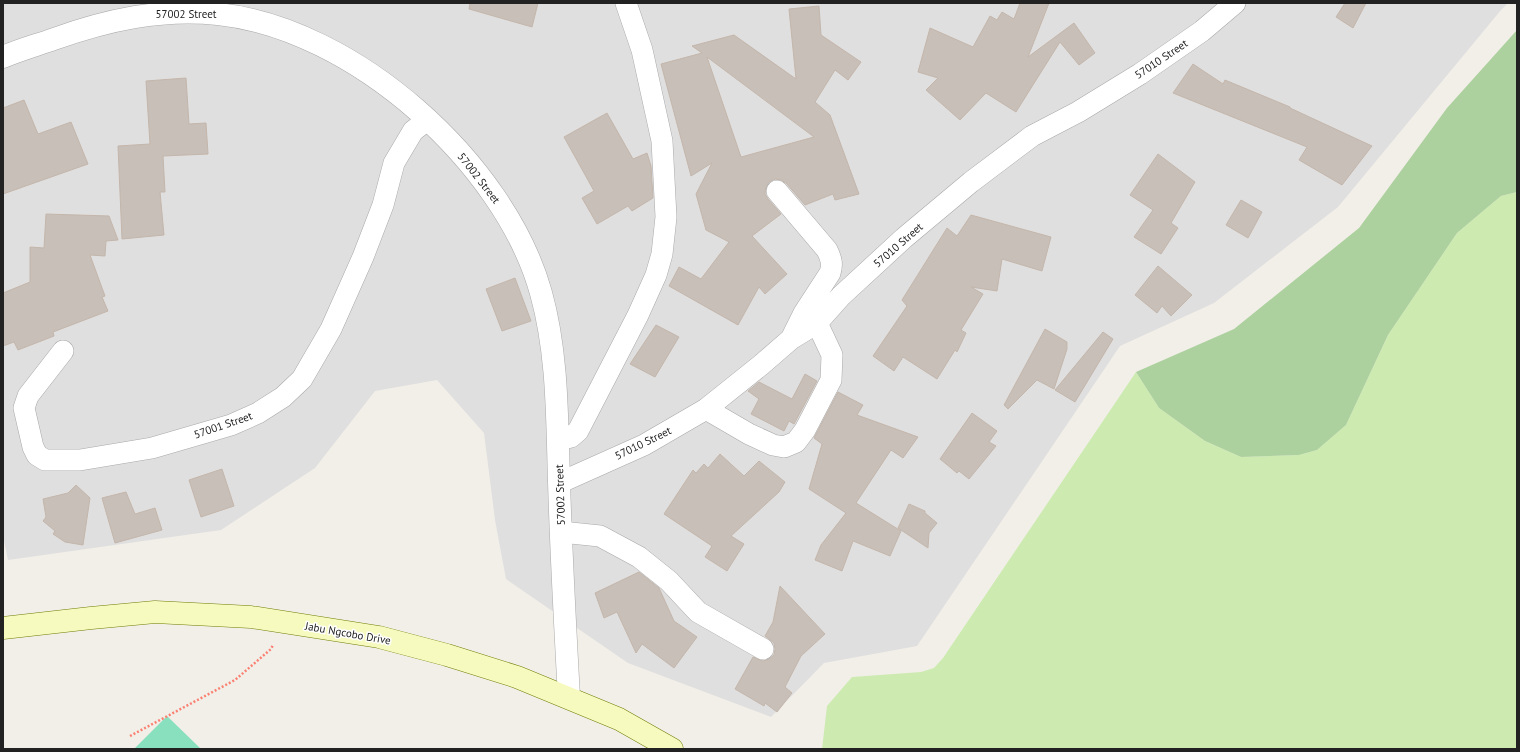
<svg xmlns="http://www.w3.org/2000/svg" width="1520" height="752" viewBox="0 0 1520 752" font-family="'PT Sans',sans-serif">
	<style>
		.residential { fill: #e0dfdf }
		.grass { fill: #cdebb0 }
		.forest { fill: #add19e }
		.pitch { fill: #88e0be }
		.building { fill: #c7bfb8; stroke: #c4b6ab; fill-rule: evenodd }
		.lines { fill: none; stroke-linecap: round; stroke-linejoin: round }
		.minor-casing { stroke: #a9a9a9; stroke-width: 22 }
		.tertiary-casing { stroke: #a9a9a9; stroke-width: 23 }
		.secondary-casing { stroke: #707d05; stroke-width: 23 }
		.path { stroke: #fa8072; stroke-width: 2.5; stroke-dasharray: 2 2; stroke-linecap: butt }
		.minor { stroke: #fff; stroke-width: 21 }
		.tertiary { stroke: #fff; stroke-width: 22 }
		.secondary { stroke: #f7fabf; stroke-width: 22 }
		.labels { text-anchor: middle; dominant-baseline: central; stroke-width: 3; stroke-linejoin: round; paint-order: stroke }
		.street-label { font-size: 11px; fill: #222; stroke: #fff }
	</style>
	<rect width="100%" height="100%" fill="#f2efe9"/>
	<path class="residential" d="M 3,3 L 1508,3 L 1501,10 L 1338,207 L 1214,303 L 1120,346 L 917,646 L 824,663 L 771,717 L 628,663 L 506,579 L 495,520 L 484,433 L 437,380 L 375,391 L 315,468 L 221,530 L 8,560 L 3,536 Z"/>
	<path class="grass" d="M 1517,192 L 1517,749 L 822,749 L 827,706 L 852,677 L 921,672 L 934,668 L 943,658 L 1136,372 L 1159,408 L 1205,441 L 1241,457 L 1299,455 L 1317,450 L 1346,425 L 1388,335 L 1457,233 L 1501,196 Z"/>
	<path class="forest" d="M 1517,30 L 1517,192 L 1501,196 L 1457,233 L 1388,335 L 1346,425 L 1317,450 L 1299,455 L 1241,457 L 1205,441 L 1159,408 L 1136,372 L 1234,329 L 1359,228 L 1447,108 Z"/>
	<path class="pitch" d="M 167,716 L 201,749 L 134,749 Z"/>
	<path class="building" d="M 470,3 L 538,3 L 532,27 L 469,9 Z
		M 1020,3 L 1049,3 L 1028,57 L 1074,23 L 1095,53 L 1079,65 L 1060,42 L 1016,112 L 986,93 L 960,120 L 926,90 L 938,78 L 918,72 L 930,28 L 973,47 L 990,16 L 997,20 L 1002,12 L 1014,19 Z
		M 1345,3 L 1366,3 L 1353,28 L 1336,17 Z
		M 819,6 L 821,35 L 861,62 L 848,80 L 835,70 L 815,102 L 830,115 L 859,194 L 835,200 L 833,194 L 805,205 L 786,183 L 781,180 L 775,179 L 769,182 L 766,187 L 765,194 L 768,199 L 781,214 L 752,236 L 787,274 L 765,294 L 759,287 L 738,325 L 669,286 L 679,267 L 701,279 L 729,242 L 706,230 L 696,194 L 712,163 L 691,176 L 661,64 L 702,53 L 692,46 L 734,35 L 796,79 L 789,9 ZM 707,57 L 814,137 L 741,157 Z
		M 1193,64 L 1223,84 L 1225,80 L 1290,107 L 1290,108 L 1372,146 L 1342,185 L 1299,160 L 1307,147 L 1173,93 Z
		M 186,78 L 189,124 L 206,123 L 208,154 L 163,156 L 165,192 L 160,192 L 164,235 L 122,239 L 118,146 L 150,144 L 146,81 Z
		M 24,100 L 38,134 L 71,122 L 88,164 L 3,194 L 3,108 Z
		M 607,113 L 633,159 L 647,153 L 651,166 L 653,198 L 632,211 L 628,206 L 597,224 L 582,198 L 594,191 L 564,137 Z
		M 1158,154 L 1195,182 L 1171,223 L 1178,228 L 1161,254 L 1134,237 L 1153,210 L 1130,195 Z
		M 1241,200 L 1262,212 L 1248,238 L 1226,225 Z
		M 46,214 L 109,216 L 118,240 L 106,241 L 105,256 L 90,255 L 105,296 L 102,297 L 108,311 L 53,332 L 54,336 L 18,350 L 14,342 L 3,346 L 3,293 L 30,282 L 30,247 L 44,248 Z
		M 971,215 L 1051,237 L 1042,271 L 1002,259 L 997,291 L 971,287 L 983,294 L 961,330 L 966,333 L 957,352 L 955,350 L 937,379 L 903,357 L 894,371 L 873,356 L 907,306 L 902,300 L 947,228 L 957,236 Z
		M 1158,266 L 1192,295 L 1171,316 L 1162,306 L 1157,313 L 1135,295 Z
		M 515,278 L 531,321 L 502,331 L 486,289 Z
		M 656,325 L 679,337 L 655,377 L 630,364 Z
		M 1045,329 L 1067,342 L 1067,349 L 1054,389 L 1037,380 L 1008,409 L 1004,405 Z
		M 1103,332 L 1113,339 L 1075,402 L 1055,390 Z
		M 805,374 L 817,381 L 794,424 L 789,421 L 784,431 L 751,414 L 759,399 L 748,391 L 759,382 L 792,399 Z
		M 838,392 L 863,405 L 857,415 L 918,437 L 903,458 L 891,450 L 856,503 L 901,531 L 890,556 L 853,541 L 842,571 L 815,560 L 821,545 L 846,513 L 809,489 L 822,444 L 814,438 Z
		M 972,413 L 997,431 L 989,442 L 996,446 L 969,479 L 959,471 L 957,473 L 940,459 Z
		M 720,454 L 744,476 L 759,461 L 785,482 L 779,492 L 731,536 L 744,544 L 727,571 L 705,557 L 712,546 L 664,514 L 693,470 L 696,473 L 704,464 L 708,468 Z
		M 222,469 L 234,506 L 201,517 L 189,480 Z
		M 76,485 L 90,498 L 83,545 L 65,542 L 53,534 L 55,531 L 43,521 L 46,517 L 43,499 L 68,493 Z
		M 126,492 L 135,514 L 155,508 L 162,530 L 115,543 L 102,498 Z
		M 909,504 L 925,511 L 925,513 L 937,523 L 929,533 L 928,548 L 898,528 Z
		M 639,572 L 659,588 L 674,621 L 697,637 L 674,668 L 642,644 L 636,653 L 617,612 L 604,618 L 595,593 Z
		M 780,586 L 825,634 L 801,656 L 785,687 L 792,693 L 777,712 L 765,703 L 764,706 L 735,689 L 753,657 L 763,661 L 769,659 L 774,655 L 775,649 L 774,643 L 765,636 L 773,622 Z"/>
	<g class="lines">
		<g class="minor-casing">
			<path id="minor" d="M 777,191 L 827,250 C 831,258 833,264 830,273 L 804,313 L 791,339
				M 63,351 L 28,396 L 24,408 L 33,447 L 37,455 L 45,460 L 80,460 L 152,448 L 231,425 L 258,413 L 283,397 L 302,379 L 331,329 L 363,257 L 383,205 L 394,163 L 413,131 L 427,120
				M 706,409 L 749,434 L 773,445 L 784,447 L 796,442 L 805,430 L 831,380 L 832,355 L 817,323
				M 558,440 L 571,437 L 578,431 L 638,315 L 656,275 L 662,254 L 666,217 L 662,141 L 642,50 L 626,3
				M 559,483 L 644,445 L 706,409 L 761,365 L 791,339 L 817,323 L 841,296 L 904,238 L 971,182 L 1032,136 L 1078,112 L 1140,74 L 1202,31 L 1235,3
				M 561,532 L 600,536 L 639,557 L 669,581 L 698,612 L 763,649"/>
		</g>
		<g class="tertiary-casing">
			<path id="tertiary" d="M 3,57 C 19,50 37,45 54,39 C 107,20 161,8 218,14 C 354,28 505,163 541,293 C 558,354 557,419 559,481 C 561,553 565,625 569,697"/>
		</g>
		<g class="secondary-casing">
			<path id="secondary" d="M 3,628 L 91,618 L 155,612 L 251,617 L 379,637 L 447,655 L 517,677 L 619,719 L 672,749"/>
		</g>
		<path class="path" d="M 130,736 L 235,680 L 271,649 L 273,645"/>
		<use href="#minor" class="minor"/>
		<use href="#tertiary" class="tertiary"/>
		<use href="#secondary" class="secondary"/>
	</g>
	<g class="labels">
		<g class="street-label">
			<text x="186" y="14">57002 Street</text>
			<text transform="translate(1161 59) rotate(-34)">57010 Street</text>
			<text transform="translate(479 178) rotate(52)">57002 Street</text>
			<text transform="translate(898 245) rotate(-41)">57010 Street</text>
			<text transform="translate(223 425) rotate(-19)">57001 Street</text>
			<text transform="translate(643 443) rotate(-26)">57010 Street</text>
			<text transform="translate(560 495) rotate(-92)">57002 Street</text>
			<text transform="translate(348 633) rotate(10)">Jabu Ngcobo Drive</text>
		</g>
	</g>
	<rect width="1520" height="752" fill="none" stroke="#222222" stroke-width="8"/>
</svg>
